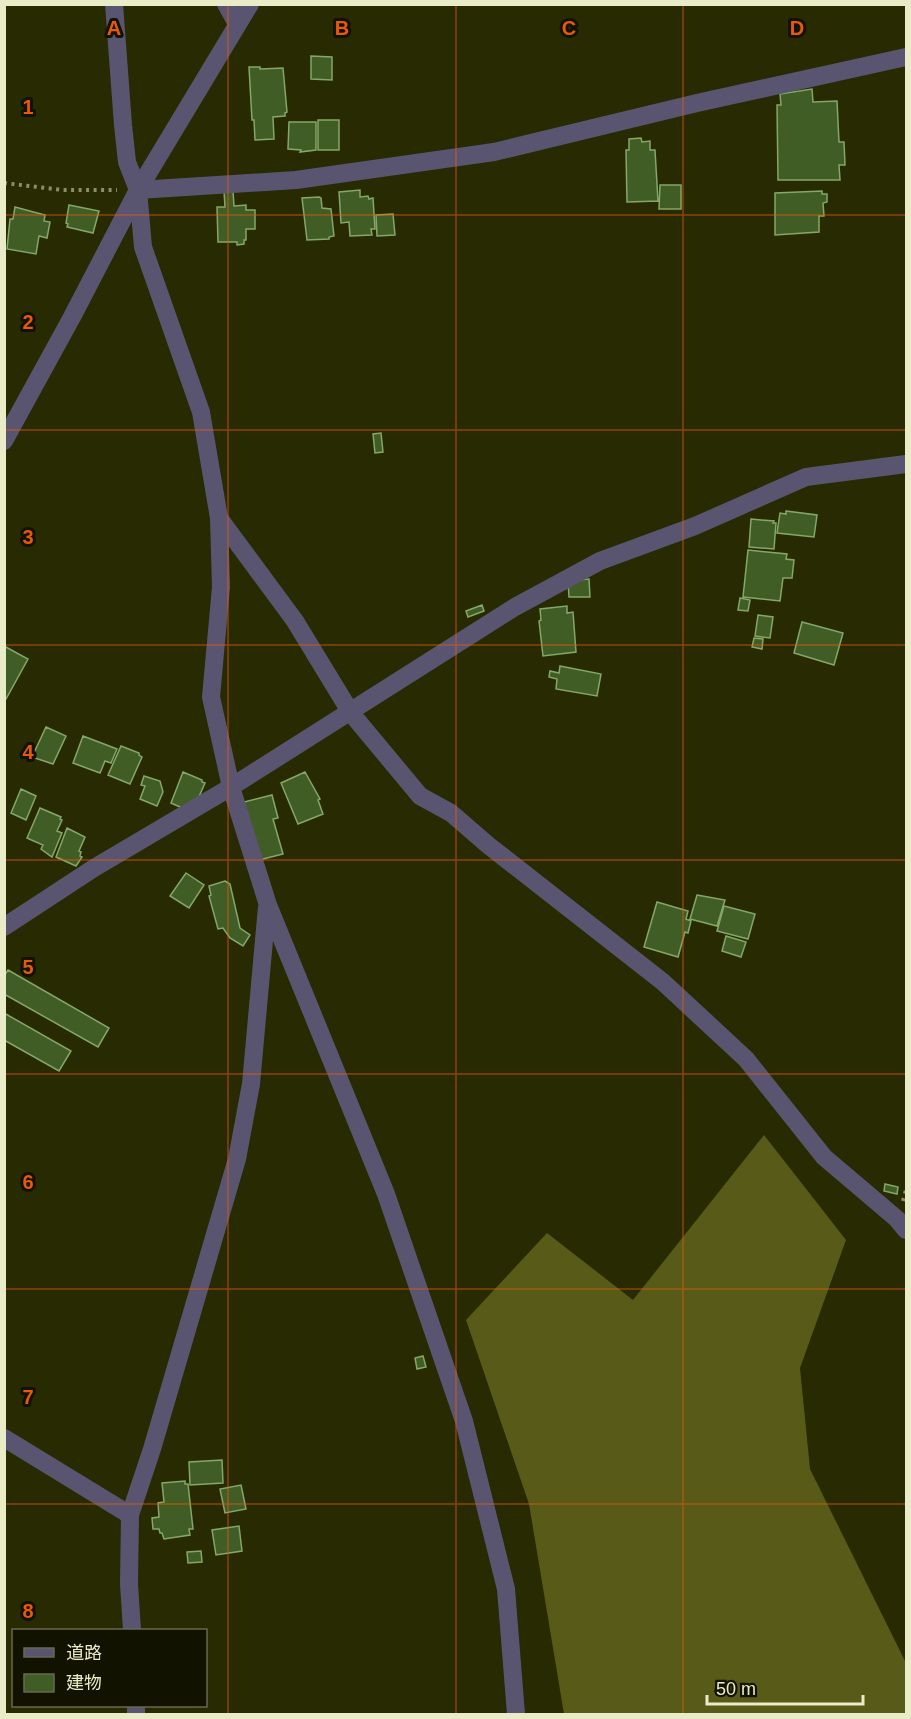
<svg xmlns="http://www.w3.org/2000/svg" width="911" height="1719" viewBox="0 0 911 1719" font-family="Arial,'Noto Sans JP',sans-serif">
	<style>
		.forest { fill: #585b17 }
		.building { fill: #415d26; stroke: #85a767; stroke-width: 1.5 }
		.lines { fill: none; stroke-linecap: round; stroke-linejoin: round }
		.path { stroke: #8b8e67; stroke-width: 4; stroke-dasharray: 3 4.5; stroke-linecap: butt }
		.minor { stroke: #595570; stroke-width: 18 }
		.grid { fill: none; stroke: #e8590c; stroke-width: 1.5; stroke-opacity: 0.55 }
		.grid-label { font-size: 20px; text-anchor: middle; font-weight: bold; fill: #e8590c; stroke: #111200; stroke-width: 6; stroke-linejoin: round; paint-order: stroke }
	</style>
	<rect width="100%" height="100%" fill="#282a02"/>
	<path class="forest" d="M 764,1135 L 846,1240 L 800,1368 L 810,1469 L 906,1663 L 906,1714 L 564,1714 L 529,1504 L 466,1320 L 547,1233 L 633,1300 Z"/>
	<path class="building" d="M 311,56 L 332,57 L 332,80 L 311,79 Z
		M 249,67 L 260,67 L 260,69 L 283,68 L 287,112 L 285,113 L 285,116 L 273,117 L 274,139 L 255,140 L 254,120 L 252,120 Z
		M 812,89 L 813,102 L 837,101 L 839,142 L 844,142 L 845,165 L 839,165 L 840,180 L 778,180 L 777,105 L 781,105 L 780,94 Z
		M 318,120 L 339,120 L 339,150 L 318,150 Z
		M 289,122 L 316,122 L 316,150 L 300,152 L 301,150 L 288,149 Z
		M 641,138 L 642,142 L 650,141 L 650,150 L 655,150 L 658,201 L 627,202 L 626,150 L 629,150 L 629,139 Z
		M 660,185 L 681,185 L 681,209 L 659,209 Z
		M 360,190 L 360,197 L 368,196 L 369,199 L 373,198 L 375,229 L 371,229 L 372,235 L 350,236 L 349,222 L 341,223 L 339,192 Z
		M 224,191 L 233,191 L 234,206 L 246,205 L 246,210 L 255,210 L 255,229 L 246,229 L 246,240 L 244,240 L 244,244 L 237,245 L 237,242 L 218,242 L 217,207 L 225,207 Z
		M 822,191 L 822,194 L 827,194 L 827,202 L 823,203 L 824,216 L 819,216 L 819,232 L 775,235 L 775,193 Z
		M 319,197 L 321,198 L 322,208 L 331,209 L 334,236 L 329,237 L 329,239 L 307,240 L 302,198 Z
		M 69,205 L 99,211 L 93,233 L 67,227 L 68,224 L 66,223 Z
		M 15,207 L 45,215 L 44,221 L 50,222 L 47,238 L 39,236 L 36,254 L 7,249 L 10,219 L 13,219 Z
		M 393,214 L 395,235 L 377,236 L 376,215 Z
		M 381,433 L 383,452 L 375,453 L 373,434 Z
		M 786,511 L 817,515 L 814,537 L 777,533 L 780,513 L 786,514 Z
		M 751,519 L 774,521 L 773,523 L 776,523 L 774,549 L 749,547 Z
		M 748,550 L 787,554 L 786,559 L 794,560 L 792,578 L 783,578 L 780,601 L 743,597 Z
		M 589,579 L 590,597 L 569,597 L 568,581 Z
		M 740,598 L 750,600 L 748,611 L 738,610 Z
		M 482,605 L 484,611 L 468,617 L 466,611 Z
		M 567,606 L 567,613 L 573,612 L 576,652 L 543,656 L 539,621 L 541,620 L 540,609 Z
		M 758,615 L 773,617 L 770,638 L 755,636 Z
		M 802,622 L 843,633 L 834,665 L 794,653 Z
		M 754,638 L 763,639 L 762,649 L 752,647 Z
		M 4,646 L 28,659 L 6,699 L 4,698 Z
		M 560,666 L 601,674 L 597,696 L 556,689 L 557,679 L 549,677 L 550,671 L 559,673 Z
		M 46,727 L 66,736 L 53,764 L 32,757 Z
		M 83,736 L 117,749 L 111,763 L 105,761 L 100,773 L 73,763 Z
		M 121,746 L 139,753 L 139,755 L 142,757 L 130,784 L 108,775 Z
		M 183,772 L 202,780 L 202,782 L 205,783 L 198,799 L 187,810 L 171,803 Z
		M 305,772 L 320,799 L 318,800 L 323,814 L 298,824 L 281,783 Z
		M 144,776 L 160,781 L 163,792 L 157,806 L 140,799 L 145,786 L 141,785 Z
		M 21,789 L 36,796 L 26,820 L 11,813 Z
		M 272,795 L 278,818 L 273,819 L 283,854 L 255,861 L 240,803 Z
		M 40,808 L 61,817 L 60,819 L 62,820 L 57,831 L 62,833 L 52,857 L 41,849 L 43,845 L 27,838 Z
		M 67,828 L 85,837 L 79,851 L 81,852 L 80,856 L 82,857 L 76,866 L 56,857 Z
		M 186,873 L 204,885 L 189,908 L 170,896 Z
		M 225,881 L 230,884 L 240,928 L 250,935 L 243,946 L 230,938 L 223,928 L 218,929 L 209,896 L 211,895 L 209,886 Z
		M 697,895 L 725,900 L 717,926 L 690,919 Z
		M 657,902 L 688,911 L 686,919 L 691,921 L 688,933 L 685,932 L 678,957 L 644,947 Z
		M 724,906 L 755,914 L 748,939 L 717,931 Z
		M 726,936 L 746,942 L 741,957 L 722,951 Z
		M 8,970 L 109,1028 L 98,1047 L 4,994 L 4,976 Z
		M 4,1013 L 71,1051 L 59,1071 L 4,1040 Z
		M 885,1184 L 898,1187 L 897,1194 L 884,1191 Z
		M 423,1356 L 426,1367 L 417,1369 L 415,1358 Z
		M 222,1460 L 223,1483 L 190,1485 L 189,1462 Z
		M 185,1481 L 185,1484 L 188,1484 L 193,1529 L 189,1529 L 190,1535 L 164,1539 L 162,1533 L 160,1533 L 159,1529 L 153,1529 L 152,1518 L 159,1517 L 158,1503 L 164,1502 L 162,1483 Z
		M 241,1485 L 246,1509 L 225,1513 L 220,1489 Z
		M 239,1526 L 242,1551 L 216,1555 L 212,1530 Z
		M 201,1551 L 202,1562 L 188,1563 L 187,1552 Z"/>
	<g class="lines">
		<path class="path" d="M 4,183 L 63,190 L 117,190
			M 903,1201 L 906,1190"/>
		<path class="minor" d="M 114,4 L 123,125 L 127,162 L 138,190 L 143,247 L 201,412 L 219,518 L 221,587 L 211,697 L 231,787 L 268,905 L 386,1194 L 464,1421 L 506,1589 L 516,1714
			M 226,4 L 237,24
			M 138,190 L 296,180 L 494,152 L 697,103 L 906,57
			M 4,441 L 72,317 L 138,190 L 250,4
			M 219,518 L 295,621 L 351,713 L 420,796 L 451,813 L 488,845 L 663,982 L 746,1059 L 824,1157 L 897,1219 L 906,1230
			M 4,927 L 94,868 L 231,787 L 515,607 L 600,561 L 695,526 L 806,477 L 906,464
			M 4,1438 L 130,1515
			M 132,1630 L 129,1584 L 130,1515 L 152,1449 L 237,1159 L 251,1084 L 267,907
			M 136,1706 L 136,1714"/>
	</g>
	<path class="grid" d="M 228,4 L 228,1714M 456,4 L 456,1714M 683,4 L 683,1714M 4,215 L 906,215M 4,430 L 906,430M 4,645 L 906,645M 4,860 L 906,860M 4,1074 L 906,1074M 4,1289 L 906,1289M 4,1504 L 906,1504"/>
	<g class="grid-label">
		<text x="114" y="35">A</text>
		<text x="342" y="35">B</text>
		<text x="569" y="35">C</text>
		<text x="797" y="35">D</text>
		<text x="28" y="114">1</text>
		<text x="28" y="329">2</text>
		<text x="28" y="544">3</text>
		<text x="28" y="759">4</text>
		<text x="28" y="974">5</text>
		<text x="28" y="1189">6</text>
		<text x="28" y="1404">7</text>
		<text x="28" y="1618">8</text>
	</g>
	<rect width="911" height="1719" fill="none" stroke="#e9ecc7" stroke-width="12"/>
	<rect x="12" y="1629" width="195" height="78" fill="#111200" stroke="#676950" stroke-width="1.5"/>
	<rect x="24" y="1648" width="30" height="9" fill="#595570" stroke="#676950" stroke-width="1.5"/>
	<text x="66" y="1659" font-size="18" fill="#e9ecc7">道路</text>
	<rect x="24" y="1674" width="30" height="18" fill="#415d26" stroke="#676950" stroke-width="1.5"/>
	<text x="66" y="1689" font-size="18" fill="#e9ecc7">建物</text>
	<path d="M707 1695v9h156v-9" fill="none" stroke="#e9ecc7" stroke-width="3"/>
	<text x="716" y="1695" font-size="18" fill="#e9ecc7" stroke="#111200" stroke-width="4.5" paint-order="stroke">50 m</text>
</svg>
